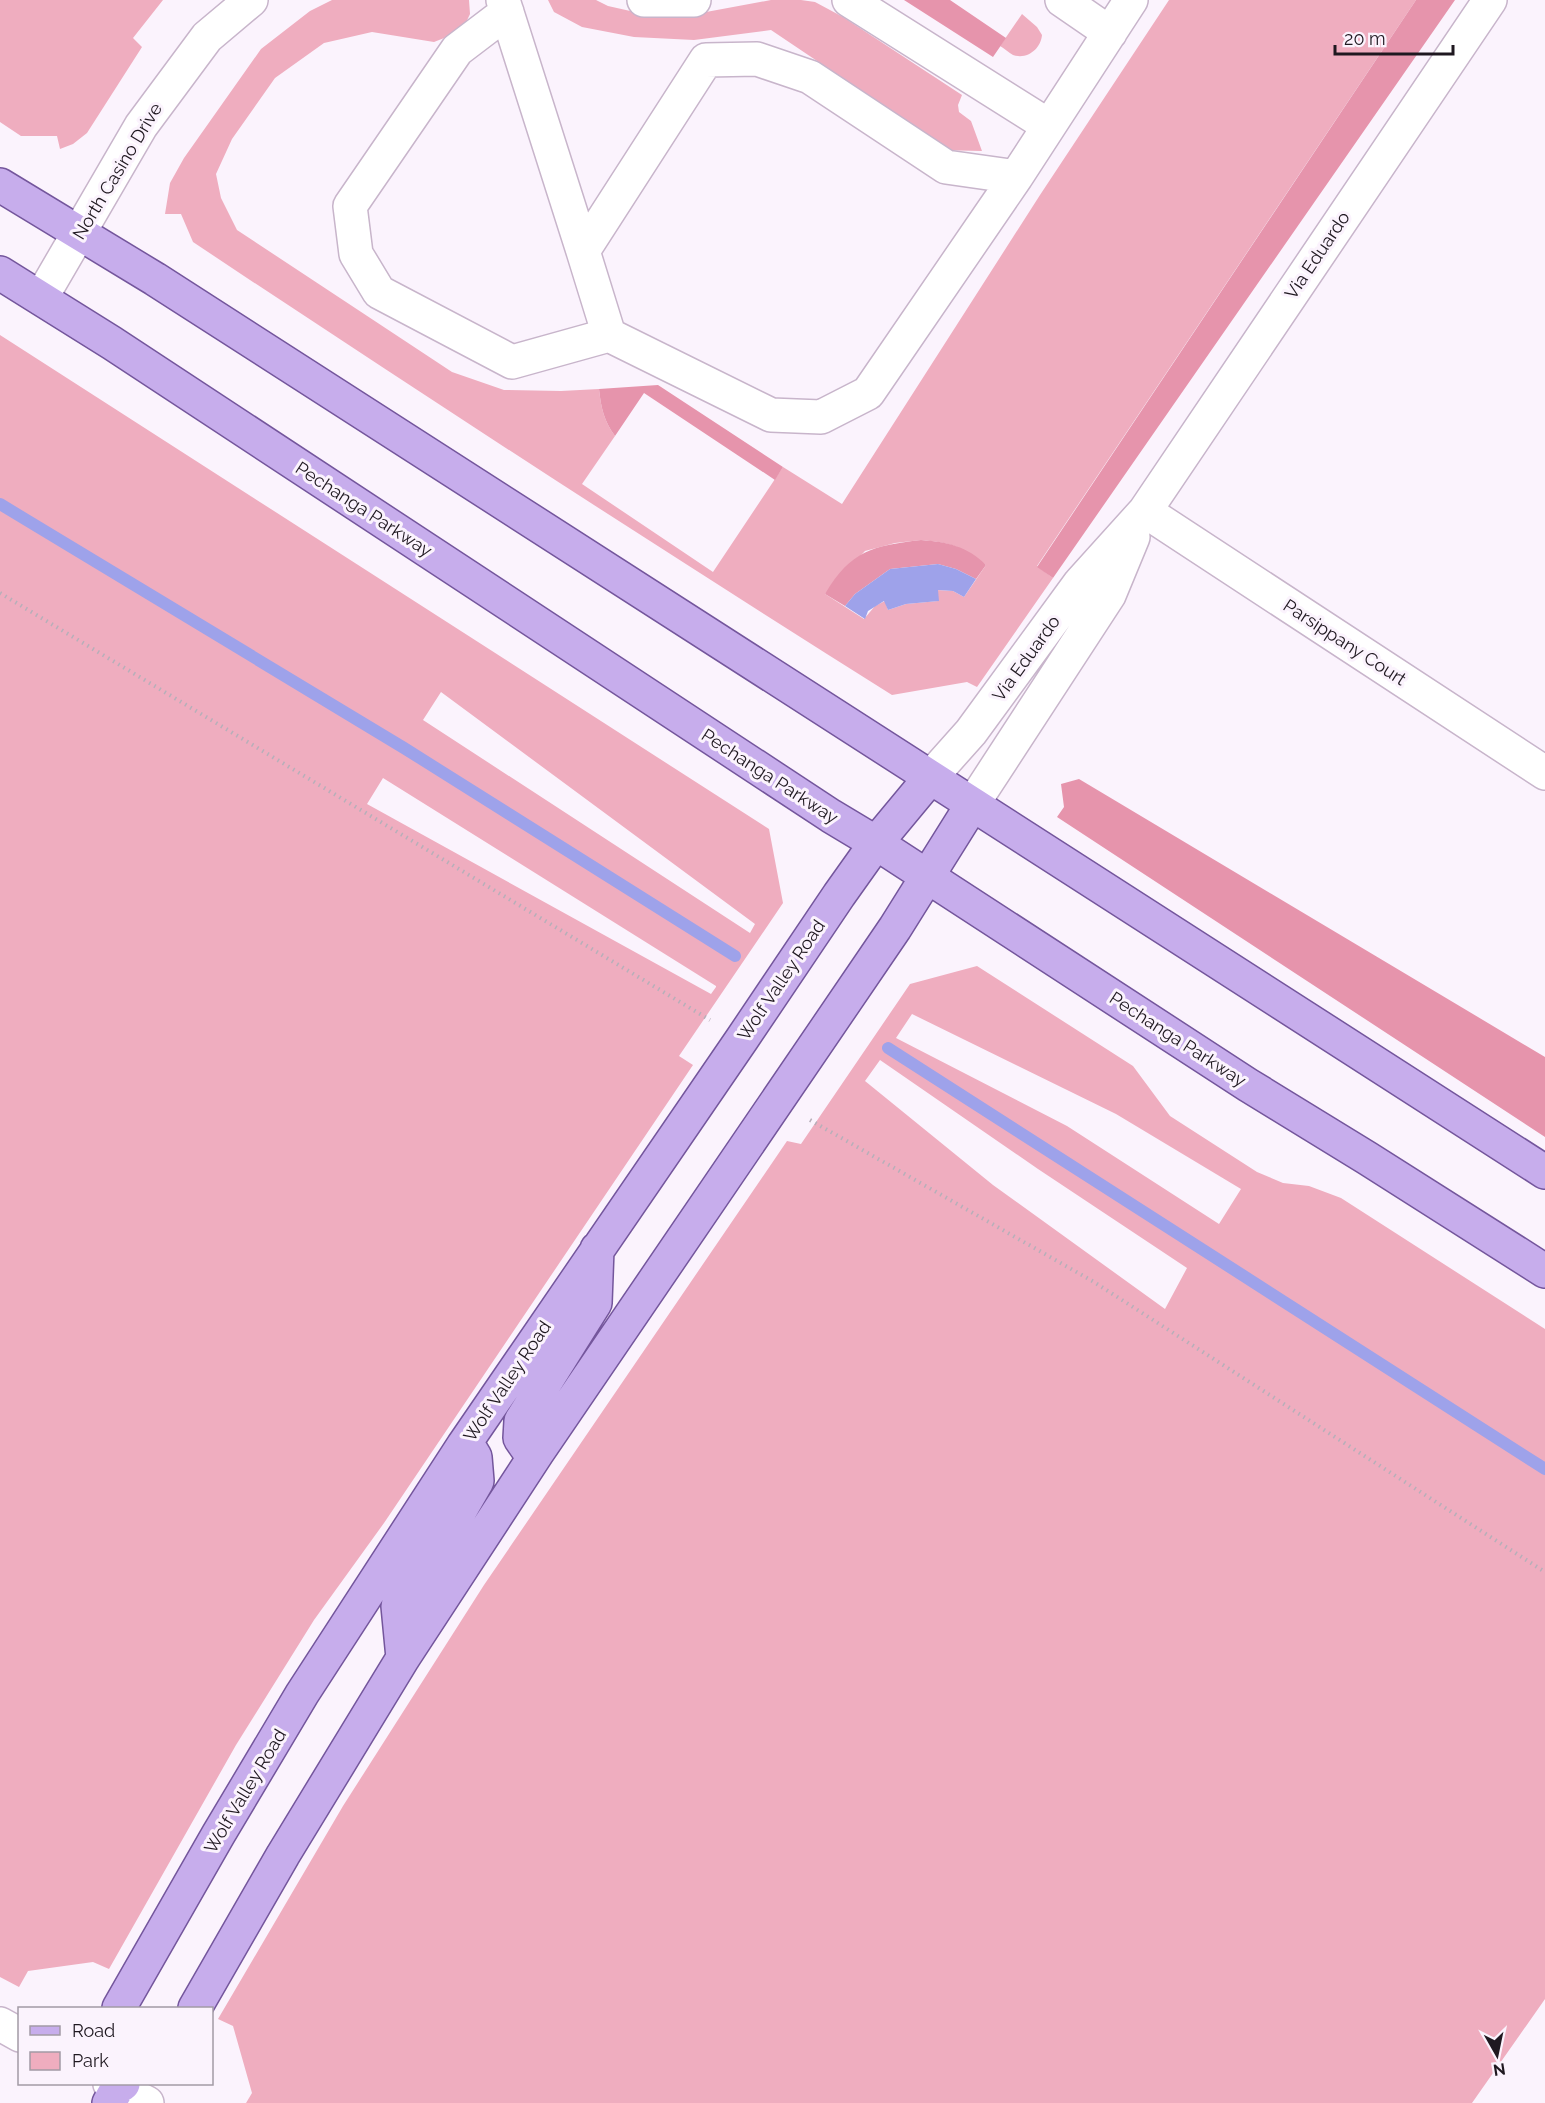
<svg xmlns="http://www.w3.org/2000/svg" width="1545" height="2103" viewBox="0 0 1545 2103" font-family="Raleway,sans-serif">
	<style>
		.green { fill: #efadbf; fill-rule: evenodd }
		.forest { fill: #e694ac }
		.water { fill: #9ea2ea }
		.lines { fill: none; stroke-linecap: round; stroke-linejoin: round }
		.stream { stroke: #9ea2ea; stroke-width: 12 }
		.minor-casing { stroke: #c8b5cb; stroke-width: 36 }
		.major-casing { stroke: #74569c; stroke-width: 36 }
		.path { stroke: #b7afb9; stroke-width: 4; stroke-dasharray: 1.5 4.5; stroke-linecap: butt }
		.minor { stroke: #fff; stroke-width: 33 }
		.major { stroke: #c7adec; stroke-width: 33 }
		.labels { text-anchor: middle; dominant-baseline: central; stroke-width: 6; stroke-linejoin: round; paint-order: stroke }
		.street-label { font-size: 18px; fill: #1f1820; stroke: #fbf3fd }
	</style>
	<rect width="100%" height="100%" fill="#fbf3fd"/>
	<path class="green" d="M 0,0 L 163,0 L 133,38 L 142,47 L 87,133 L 73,144 L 60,149 L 57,136 L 21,136 L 0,122 Z
		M 332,0 L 469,0 L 470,14 L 462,31 L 434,42 L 372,32 L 324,43 L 275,78 L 232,139 L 216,174 L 221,198 L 237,230 L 452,372 L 504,390 L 561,391 L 599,389 C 601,408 604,421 615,436 L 582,484 L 713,572 L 783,467 L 842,504 L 1040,195 L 1169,0 L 1416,0 L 1037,566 L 1053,578 L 977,687 L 967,682 L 892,695 C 657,547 424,396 193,242 L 181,214 L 165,214 L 170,183 L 184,158 L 261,49 L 310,11 ZM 921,540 C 953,543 960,546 986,565 L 964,597 L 953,591 L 937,590 L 938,601 L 906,604 L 888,610 L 885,601 L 875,606 L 864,619 L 825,594 L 865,551 L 895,543 Z
		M 548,0 L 596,0 L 608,6 L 657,17 L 690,15 L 771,0 L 801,0 L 815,2 L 843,17 L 962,95 L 958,105 L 959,112 L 971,121 L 982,151 L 893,149 L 887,108 L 771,30 L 694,40 L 634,37 L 582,27 L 554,12 Z
		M 1022,14 L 1037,27 L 1042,35 C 1041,48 1028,60 1013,55 C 1009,53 1004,48 1000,46 Z
		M 0,335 L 769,829 L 783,903 L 679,1056 L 693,1065 L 384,1523 L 314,1620 L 236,1745 L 109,1969 L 93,1962 L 28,1971 L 19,1987 L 0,1977 ZM 441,692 L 755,924 L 750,933 L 423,720 ZM 383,778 L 716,986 L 716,987 L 711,994 L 367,804 Z
		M 977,966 L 1133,1066 L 1170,1116 L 1257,1172 L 1283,1183 L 1309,1186 L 1341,1198 L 1545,1329 L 1545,1999 L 1472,2103 L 246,2103 L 252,2093 L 233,2026 L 218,2019 L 343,1806 L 484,1585 L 787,1141 L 801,1144 L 910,984 ZM 912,1014 L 1116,1114 L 1241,1189 L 1219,1224 L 1067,1126 L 896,1038 ZM 880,1060 L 1038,1169 L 1187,1268 L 1165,1309 L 993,1185 L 865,1081 Z"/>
	<path class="forest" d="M 904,0 L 950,0 L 1006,38 L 993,57 Z
		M 1416,0 L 1455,0 L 1053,578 L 1037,567 Z
		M 658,385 L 783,467 L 775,480 L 644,393 L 615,436 C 604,421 601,408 599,389 Z
		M 921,540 C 947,542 967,546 986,565 L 976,579 L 956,569 L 938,564 L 890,569 L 855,594 L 845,606 L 825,594 C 851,550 873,546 921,540 Z
		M 1079,779 L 1545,1057 L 1545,1137 L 1057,817 L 1064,807 L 1061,784 Z"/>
	<path class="water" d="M 938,564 L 956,569 L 976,579 L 964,597 L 953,591 L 938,590 L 939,601 L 906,604 L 888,610 L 884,601 L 868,611 L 865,619 L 845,606 L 855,594 L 890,569 Z"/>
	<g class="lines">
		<path class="stream" d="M 0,504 L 404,748 L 735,956
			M 888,1048 L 1545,1469"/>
		<g class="minor-casing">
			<path id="minor" d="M 503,0 L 583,251 L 706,60 L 757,59 L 810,77 L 946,167 L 1016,177 L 1131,0
				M 644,0 L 694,0
				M 849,0 L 1049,126
				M 1062,0 L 1110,33
				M 507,12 L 457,50 L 350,206 L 356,254 L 379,292 L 512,362 L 609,335 L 771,415 L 821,417 L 868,393 L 1016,177
				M 583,251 L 609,335
				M 41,298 L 141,126 L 207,37 L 251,0
				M 1145,511 L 1545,773
				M 930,778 L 971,732 L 1080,583 L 1145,511 L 1490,0
				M 972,805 L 1109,595 L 1133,537
				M 0,2024 L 20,2035
				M 110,2084 L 147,2103"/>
		</g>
		<g class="major-casing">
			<path id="major" d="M 0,185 L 155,279 L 1545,1172
				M 0,273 L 112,343 L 831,816 L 876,843 L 1248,1085 L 1367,1158 L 1545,1271
				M 537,1453 L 529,1451 L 520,1438 L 521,1421 L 595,1303 L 597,1249
				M 403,1658 L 398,1606 L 458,1514 L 477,1481 L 475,1457 L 469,1447 L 463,1446
				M 119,2008 L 218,1835 L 302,1694 L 463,1446 L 742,1039 L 839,895 L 876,843 L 930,778
				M 195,2008 L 283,1855 L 403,1658 L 537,1453 L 895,928 L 972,805
				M 109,2103 L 118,2087 L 123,2084"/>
		</g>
		<path class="path" d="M 0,593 L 710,1020
			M 810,1120 L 1094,1282 L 1545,1572"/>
		<use href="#minor" class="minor"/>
		<use href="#major" class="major"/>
	</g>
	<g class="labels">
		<g class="street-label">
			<text transform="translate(117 171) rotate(-59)">North Casino Drive</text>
			<text transform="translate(1317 255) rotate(-56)">Via Eduardo</text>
			<text transform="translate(364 509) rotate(33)">Pechanga Parkway</text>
			<text transform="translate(1345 642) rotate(33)">Parsippany Court</text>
			<text transform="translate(1026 658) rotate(-54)">Via Eduardo</text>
			<text transform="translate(770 776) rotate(33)">Pechanga Parkway</text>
			<text transform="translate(781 980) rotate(-56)">Wolf Valley Road</text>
			<text transform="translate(1178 1039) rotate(33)">Pechanga Parkway</text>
			<text transform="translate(507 1381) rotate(-56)">Wolf Valley Road</text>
			<text transform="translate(245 1791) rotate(-59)">Wolf Valley Road</text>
		</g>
	</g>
	<rect x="18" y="2007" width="195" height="78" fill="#fbf3fd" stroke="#a39ba5" stroke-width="1.5"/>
	<rect x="30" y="2026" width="30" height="9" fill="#c7adec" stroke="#a39ba5" stroke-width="1.5"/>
	<text x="72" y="2037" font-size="18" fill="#1f1820">Road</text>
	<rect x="30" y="2052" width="30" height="18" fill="#efadbf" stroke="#a39ba5" stroke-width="1.5"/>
	<text x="72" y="2067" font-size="18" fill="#1f1820">Park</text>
	<g transform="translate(1497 2055) rotate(171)" stroke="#fbf3fd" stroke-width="4.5" paint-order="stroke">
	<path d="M0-4.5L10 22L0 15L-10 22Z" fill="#1f1820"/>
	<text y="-9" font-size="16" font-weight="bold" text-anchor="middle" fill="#1f1820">N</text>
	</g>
	<path d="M1335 45v9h118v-9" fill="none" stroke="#1f1820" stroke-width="3"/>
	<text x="1344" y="45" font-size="18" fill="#1f1820" stroke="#fbf3fd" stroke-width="4.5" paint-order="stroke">20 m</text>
</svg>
